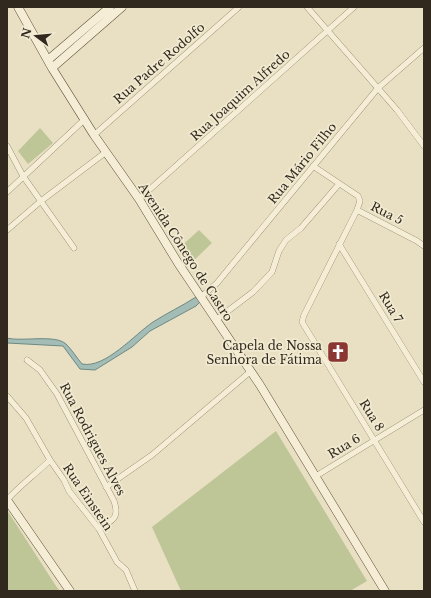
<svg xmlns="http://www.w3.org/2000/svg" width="431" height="598" viewBox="0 0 431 598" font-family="'Libre Baskerville',serif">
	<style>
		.green { fill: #bec698 }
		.water { fill: #a4bcb6; stroke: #6c8983 }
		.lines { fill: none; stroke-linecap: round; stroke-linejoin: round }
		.street-casing { stroke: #81725b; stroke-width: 6 }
		.secondary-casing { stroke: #63533f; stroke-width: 9 }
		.street { stroke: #f5edd5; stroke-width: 5.5 }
		.secondary { stroke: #f5edd5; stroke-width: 8 }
		.labels { text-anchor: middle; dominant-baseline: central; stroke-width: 3.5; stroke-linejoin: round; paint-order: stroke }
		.street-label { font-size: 12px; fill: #32291e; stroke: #f1ead1 }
		.poi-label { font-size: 12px; fill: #32291e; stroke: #f1ead1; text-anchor: end }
	</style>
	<rect width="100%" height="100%" fill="#e9e0c3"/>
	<path class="green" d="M 40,128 L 53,143 L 28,164 L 18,151 Z
		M 199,230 L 212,243 L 189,265 L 177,250 Z
		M 276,431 L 367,581 L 350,591 L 181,591 L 152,527 Z
		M 7,510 L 56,586 L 60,591 L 9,591 L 7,589 Z"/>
	<path class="water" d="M 196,297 L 200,302 L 196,306 L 150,331 L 132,347 L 95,370 L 80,369 L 63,346 L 7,343 L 7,338 C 22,342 55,334 66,344 C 72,350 77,358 82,364 C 105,369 135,334 153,322 C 167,313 182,306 196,297 Z"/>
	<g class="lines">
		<g class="street-casing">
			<path id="street" d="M 307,7 L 397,110 L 424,146
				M 94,135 L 239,7
				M 7,146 L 23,176 L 74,248
				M 313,166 L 358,196 L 360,201 L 357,210 L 304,315 L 302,322 L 424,522
				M 7,192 L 85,119
				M 139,199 L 354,7
				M 357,210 L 417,241 L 424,246
				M 7,230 L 41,201 L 106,152
				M 339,244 L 424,382
				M 201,297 L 217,283 L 378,88 L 424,48
				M 216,320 L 253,292 L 272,272 L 279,251 L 286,240 L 301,228 L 339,184
				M 27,360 L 40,370 L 57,394 L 114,501 C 120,519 112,520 99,529
				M 7,396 L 26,418 L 50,460 L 64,480 L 69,491 L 99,529 L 117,562 L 126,570 L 135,591
				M 316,476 L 424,410
				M 106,487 L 152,455 L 251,371
				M 7,500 C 20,485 36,474 50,460"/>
		</g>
		<g class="secondary-casing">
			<path id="secondary" d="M 18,7 L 52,68 L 94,135 L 139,199 L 178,263 L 260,385 L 385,591
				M 48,60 L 110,7
				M 52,68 L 122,7
				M 7,500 L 70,591"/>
		</g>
		<use href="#street" class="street"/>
		<use href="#secondary" class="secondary"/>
	</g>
	<defs>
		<g id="church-square" transform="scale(1.15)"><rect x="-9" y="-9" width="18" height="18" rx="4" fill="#8a3632" stroke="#f1ead1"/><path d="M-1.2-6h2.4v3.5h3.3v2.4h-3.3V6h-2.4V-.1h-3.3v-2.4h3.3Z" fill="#fff"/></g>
	</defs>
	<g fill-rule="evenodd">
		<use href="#church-square" x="338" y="352"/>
	</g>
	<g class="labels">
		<g class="street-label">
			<text transform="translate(159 63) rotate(-41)">Rua Padre Rodolfo</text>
			<text transform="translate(240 95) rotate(-42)">Rua Joaquim Alfredo</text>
			<text transform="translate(302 163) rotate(-51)">Rua Mário Filho</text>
			<text transform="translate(387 213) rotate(27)">Rua 5</text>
			<text transform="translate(186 252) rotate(57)">Avenida Cônego de Castro</text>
			<text transform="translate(391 307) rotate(59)">Rua 7</text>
			<text transform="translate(372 415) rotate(58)">Rua 8</text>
			<text transform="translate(93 439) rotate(62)">Rua Rodrigues Alves</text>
			<text transform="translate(344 446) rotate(-31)">Rua 6</text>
			<text transform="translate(88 497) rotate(56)">Rua Einstein</text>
		</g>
		<g class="poi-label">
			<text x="322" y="345">Capela de Nossa<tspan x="322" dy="14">Senhora de Fátima</tspan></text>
		</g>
	</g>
	<rect width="431" height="598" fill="none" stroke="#32291e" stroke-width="16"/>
	<g transform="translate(36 36) rotate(286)" stroke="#f1ead1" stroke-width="3" paint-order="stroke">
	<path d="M0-3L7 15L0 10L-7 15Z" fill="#32291e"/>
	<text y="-6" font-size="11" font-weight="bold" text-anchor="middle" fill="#32291e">N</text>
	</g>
</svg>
